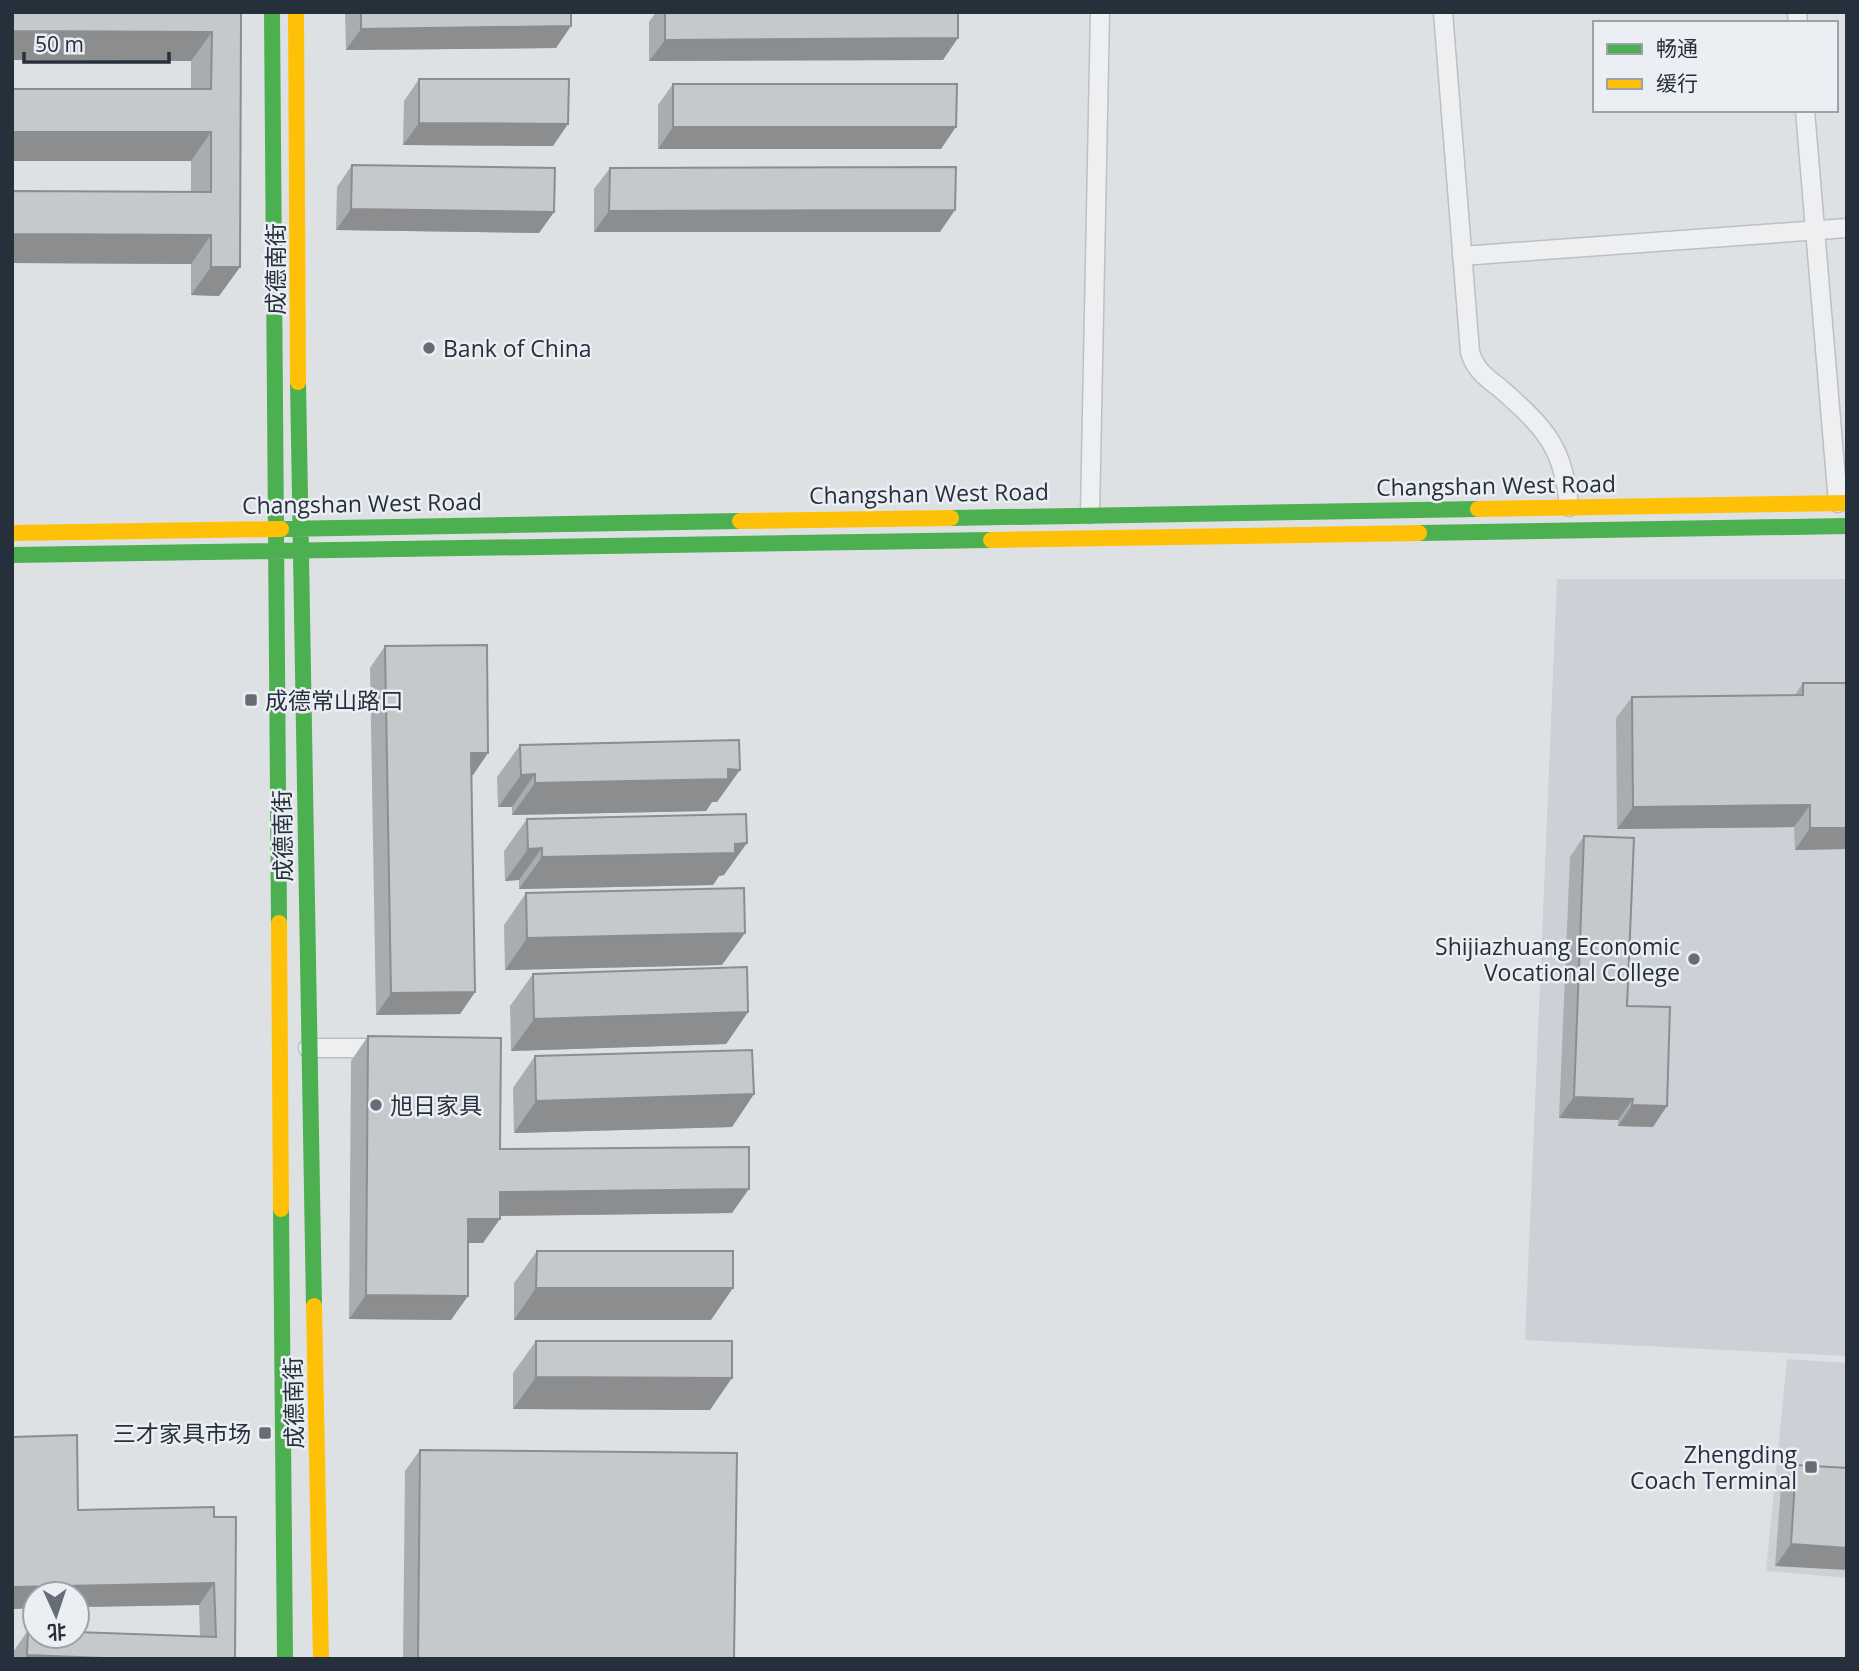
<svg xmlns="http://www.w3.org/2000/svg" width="1859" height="1671" viewBox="0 0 1859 1671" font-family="'Open Sans','Noto Sans SC',sans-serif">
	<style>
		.built { fill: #ccd1d7 }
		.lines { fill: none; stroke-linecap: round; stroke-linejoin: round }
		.street-casing { stroke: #bdbfc2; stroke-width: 21 }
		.street { stroke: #edeff0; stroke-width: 18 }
		.fast { stroke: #4caf50; stroke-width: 16 }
		.slow { stroke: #ffc107; stroke-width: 16 }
		.wall { fill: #aaadaf }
		.shaded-wall { fill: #8b8d8f }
		.building { fill: #c6c9cc; stroke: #8b8d8f; stroke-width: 2 }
		.poi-dot { fill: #666d77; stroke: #ebeff4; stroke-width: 2.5 }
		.labels { text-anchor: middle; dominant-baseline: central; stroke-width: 5; stroke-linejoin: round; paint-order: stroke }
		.street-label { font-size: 23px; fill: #262f3c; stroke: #ebeff4 }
		.poi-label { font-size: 23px; fill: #262f3c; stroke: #ebeff4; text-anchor: start }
	</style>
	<rect width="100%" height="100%" fill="#dee1e4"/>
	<path class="built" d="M 1557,579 L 1847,579 L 1847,1356 L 1525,1340 Z
		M 1787,1359 L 1847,1363 L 1847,1578 L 1766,1571 Z"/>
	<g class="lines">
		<g class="street-casing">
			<path id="street" d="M 1443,12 L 1470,352 C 1475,370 1487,378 1501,389 C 1545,428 1564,447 1569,507
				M 1797,12 L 1798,23
				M 1805,110 L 1838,503
				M 1462,256 L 1847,228
				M 1090,514 L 1100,12
				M 308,1048 L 383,1048"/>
		</g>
		<use href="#street" class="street"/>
		<path class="fast" d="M 272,12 L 279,923
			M 298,382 L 314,1306
			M 951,518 L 1478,509
			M 281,529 L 740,521
			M 1419,533 L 1847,526
			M 12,555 L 991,540
			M 281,1209 L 285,1659"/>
		<path class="slow" d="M 296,12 L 298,382
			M 1478,509 L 1847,503
			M 740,521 L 951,518
			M 12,533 L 281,529
			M 991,540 L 1419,533
			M 279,923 L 281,1209
			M 314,1306 L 321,1659"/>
	</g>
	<path class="wall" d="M 12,12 L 241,12 L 240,267 L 219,296 L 191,295 L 191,264 L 12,263 L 12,191 L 191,192 L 191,61 L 12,60 Z
		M 345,12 L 571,12 L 556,48 L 346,50 Z
		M 656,12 L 958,12 L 943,60 L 649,61 L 649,22 Z
		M 419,79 L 553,146 L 403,145 L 404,101 Z
		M 673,84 L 941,149 L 658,149 L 658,105 Z
		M 352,165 L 554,212 L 539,233 L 336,230 L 337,187 Z
		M 610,168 L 940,232 L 594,232 L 594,189 Z
		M 385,646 L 488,753 L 473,775 L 471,775 L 475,992 L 460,1014 L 376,1015 L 370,668 Z
		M 1803,683 L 1847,849 L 1795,850 L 1794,827 L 1617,829 L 1616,718 L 1632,697 L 1795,695 Z
		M 520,745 L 717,802 L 712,802 L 706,811 L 512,815 L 512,807 L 498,807 L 497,777 Z
		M 527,819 L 724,875 L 719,876 L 713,885 L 519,889 L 519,880 L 505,881 L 504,851 Z
		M 1584,836 L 1627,1006 L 1653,1127 L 1618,1126 L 1618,1120 L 1559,1118 L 1570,857 Z
		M 526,893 L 722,965 L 505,970 L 504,925 Z
		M 533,974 L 748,1012 L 726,1044 L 511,1051 L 510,1006 Z
		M 368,1036 L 500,1149 L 732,1213 L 500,1216 L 483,1243 L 468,1243 L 451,1320 L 349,1319 L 351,1061 Z
		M 535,1056 L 754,1094 L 732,1127 L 514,1133 L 513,1088 Z
		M 537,1251 L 711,1320 L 514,1320 L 514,1283 Z
		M 536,1341 L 710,1410 L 513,1409 L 513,1373 Z
		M 420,1450 L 734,1659 L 403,1659 L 405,1471 Z
		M 1796,1465 L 1847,1468 L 1775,1566 L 1781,1487 Z
		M 78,1510 L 214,1517 L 235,1659 L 13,1659 L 13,1652 L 28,1630 L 200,1636 L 199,1605 L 77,1607 L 77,1594 L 35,1594 L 35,1608 L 12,1609 Z"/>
	<path class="shaded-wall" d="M 571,26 L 556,48 L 346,50 L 361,29 Z
		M 12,31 L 212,32 L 191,61 L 12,60 Z
		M 958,38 L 943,60 L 649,61 L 665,40 Z
		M 419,123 L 568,124 L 553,146 L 403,145 Z
		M 673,127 L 956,127 L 941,149 L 658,149 Z
		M 12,132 L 211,132 L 191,161 L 12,161 Z
		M 351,209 L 554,212 L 539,233 L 336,230 Z
		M 955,210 L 940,232 L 594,232 L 609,211 Z
		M 12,234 L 211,235 L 191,264 L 12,263 Z
		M 211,267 L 240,267 L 219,296 L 191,295 Z
		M 471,753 L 488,753 L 473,775 L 456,775 Z
		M 728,769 L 740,770 L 717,802 L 712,802 L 706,811 L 512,815 L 535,783 Z
		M 535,774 L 512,807 L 498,807 L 521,775 Z
		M 1810,805 L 1794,827 L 1617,829 L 1633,807 Z
		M 1810,828 L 1847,828 L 1847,849 L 1795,850 Z
		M 747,843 L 724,875 L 719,876 L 713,885 L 519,889 L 542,857 Z
		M 542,848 L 519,880 L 505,881 L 528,849 Z
		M 745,933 L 722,965 L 505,970 L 527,938 Z
		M 475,992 L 460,1014 L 376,1015 L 391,993 Z
		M 748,1012 L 726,1044 L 511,1051 L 534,1019 Z
		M 754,1094 L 732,1127 L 514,1133 L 536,1101 Z
		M 1574,1097 L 1633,1099 L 1618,1120 L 1559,1118 Z
		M 1632,1105 L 1667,1106 L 1653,1127 L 1618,1126 Z
		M 749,1189 L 732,1213 L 483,1216 L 500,1192 Z
		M 468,1219 L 500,1219 L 483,1243 L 452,1243 Z
		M 536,1288 L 733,1288 L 711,1320 L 514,1320 Z
		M 366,1295 L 468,1296 L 451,1320 L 349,1319 Z
		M 536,1377 L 732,1378 L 710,1410 L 513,1409 Z
		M 1791,1544 L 1847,1548 L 1847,1570 L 1775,1566 Z
		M 214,1583 L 199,1605 L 77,1607 L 77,1594 L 35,1594 L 35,1608 L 12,1609 L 12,1587 Z
		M 27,1655 L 130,1659 L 24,1659 Z"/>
	<path class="building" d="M 12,12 L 241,12 L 240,267 L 211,267 L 211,235 L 12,234 L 12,191 L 211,192 L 211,132 L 12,132 L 12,89 L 211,89 L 212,32 L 12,31 Z
		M 361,12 L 571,12 L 571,26 L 361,29 Z
		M 665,12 L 958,12 L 958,38 L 665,40 Z
		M 419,79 L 569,79 L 568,124 L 419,123 Z
		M 673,84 L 957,84 L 956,127 L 673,127 Z
		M 352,165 L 555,168 L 554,212 L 351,209 Z
		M 956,167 L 955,210 L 609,211 L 610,168 Z
		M 487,645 L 488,753 L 471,753 L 475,992 L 391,993 L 385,646 Z
		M 1803,683 L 1847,683 L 1847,828 L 1810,828 L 1810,805 L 1633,807 L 1632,697 L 1803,695 Z
		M 739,740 L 740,770 L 728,769 L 728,779 L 535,783 L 535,774 L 521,775 L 520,745 Z
		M 746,814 L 747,843 L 735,844 L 735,853 L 542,857 L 542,848 L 528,849 L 527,819 Z
		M 1584,836 L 1634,838 L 1627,1006 L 1670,1007 L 1667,1106 L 1632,1105 L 1633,1099 L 1574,1097 Z
		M 744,888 L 745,933 L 527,938 L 526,893 Z
		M 747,967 L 748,1012 L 534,1019 L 533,974 Z
		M 368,1036 L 501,1038 L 500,1149 L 749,1147 L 749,1189 L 500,1192 L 500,1219 L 468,1219 L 468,1296 L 366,1295 Z
		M 752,1050 L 754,1094 L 536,1101 L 535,1056 Z
		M 537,1251 L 733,1251 L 733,1288 L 536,1288 Z
		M 536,1341 L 732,1341 L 732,1378 L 536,1377 Z
		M 77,1435 L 78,1510 L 214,1507 L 214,1517 L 236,1517 L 235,1659 L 130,1659 L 27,1655 L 28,1630 L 35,1631 L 35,1636 L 77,1636 L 77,1632 L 216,1637 L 214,1583 L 12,1587 L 12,1437 Z
		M 420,1450 L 737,1453 L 734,1659 L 418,1659 Z
		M 1796,1465 L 1847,1468 L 1847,1548 L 1791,1544 Z"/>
	<g class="poi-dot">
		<circle cx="429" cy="348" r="7"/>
		<rect x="244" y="693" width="14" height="14" rx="3.5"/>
		<circle cx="1694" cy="959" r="7"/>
		<circle cx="376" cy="1105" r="7"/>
		<rect x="258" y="1426" width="14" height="14" rx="3.5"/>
		<rect x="1804" y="1460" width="14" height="14" rx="3.5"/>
	</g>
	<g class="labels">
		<g class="street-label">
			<text transform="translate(275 269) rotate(-90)">成德南街</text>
			<text transform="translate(1496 485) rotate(-1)">Changshan West Road</text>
			<text transform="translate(929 493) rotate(-1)">Changshan West Road</text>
			<text transform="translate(362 503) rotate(-1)">Changshan West Road</text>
			<text transform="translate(282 836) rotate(-91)">成德南街</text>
			<text transform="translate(293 1403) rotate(-91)">成德南街</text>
		</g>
		<g class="poi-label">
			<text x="443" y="348">Bank of China</text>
			<text x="265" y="700">成德常山路口</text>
			<text x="1680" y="946" text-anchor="end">Shijiazhuang Economic<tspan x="1680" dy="26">Vocational College</tspan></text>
			<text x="390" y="1105">旭日家具</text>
			<text x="251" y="1433" text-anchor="end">三才家具市场</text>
			<text x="1797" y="1454" text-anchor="end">Zhengding<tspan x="1797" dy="26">Coach Terminal</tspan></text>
		</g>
	</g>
	<rect width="1859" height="1671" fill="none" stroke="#262f3c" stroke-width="28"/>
	<rect x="1593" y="21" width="245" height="91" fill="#ebeff4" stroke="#9ca2aa" stroke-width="2"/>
	<rect x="1607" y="44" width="35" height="10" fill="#4caf50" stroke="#9ca2aa" stroke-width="2"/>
	<text x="1656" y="56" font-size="21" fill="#262f3c">畅通</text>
	<rect x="1607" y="79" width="35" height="10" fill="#ffc107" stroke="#9ca2aa" stroke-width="2"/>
	<text x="1656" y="91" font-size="21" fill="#262f3c">缓行</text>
	<g transform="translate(56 1615) rotate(177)"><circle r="33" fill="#ebeff4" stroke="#9ca2aa" stroke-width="2"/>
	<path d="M0-5L12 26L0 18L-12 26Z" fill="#666d77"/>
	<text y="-10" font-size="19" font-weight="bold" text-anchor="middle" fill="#262f3c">北</text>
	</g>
	<path d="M24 52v10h145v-10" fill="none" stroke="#262f3c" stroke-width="3.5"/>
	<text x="35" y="52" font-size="21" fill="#262f3c" stroke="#ebeff4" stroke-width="5" paint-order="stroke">50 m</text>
</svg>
